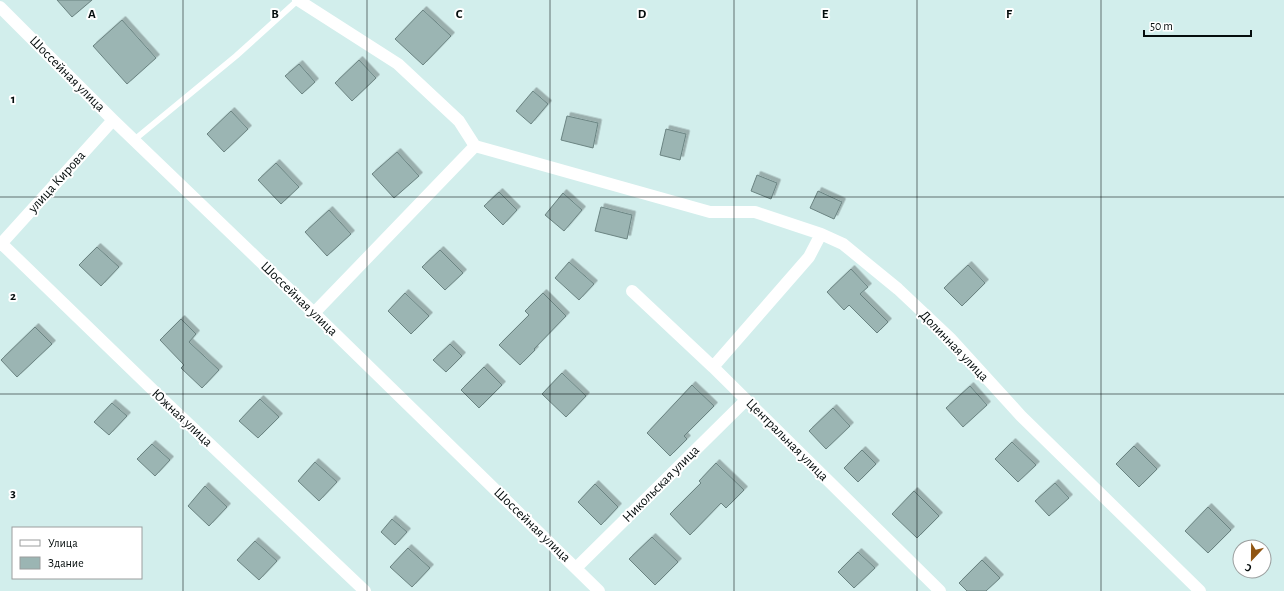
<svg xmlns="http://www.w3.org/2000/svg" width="1284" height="591" viewBox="0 0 1284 591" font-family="'Alegreya Sans',sans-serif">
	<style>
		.building { fill: #9bb5b3; stroke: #6b8482; filter: url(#shadow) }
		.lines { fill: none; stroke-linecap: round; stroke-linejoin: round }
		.service { stroke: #fff; stroke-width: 6 }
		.minor { stroke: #fff; stroke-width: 12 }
		.grid { fill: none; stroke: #050d0d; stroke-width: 1; stroke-opacity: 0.55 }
		.labels { text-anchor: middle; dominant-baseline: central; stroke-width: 4; stroke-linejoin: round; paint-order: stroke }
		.street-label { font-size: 14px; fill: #050d0d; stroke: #fff }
		.grid-label { font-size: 13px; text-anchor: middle; font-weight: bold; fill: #050d0d; stroke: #fff; stroke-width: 4; stroke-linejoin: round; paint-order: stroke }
	</style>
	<defs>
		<filter id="shadow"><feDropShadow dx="3.5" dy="-3.5" stdDeviation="0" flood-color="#0004"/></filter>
	</defs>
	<rect width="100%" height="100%" fill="#d2eeec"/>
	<path class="building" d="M 57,0 L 92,0 L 72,17 Z
		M 423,10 L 451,36 L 423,65 L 395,39 Z
		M 122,20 L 156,58 L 127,84 L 93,46 Z
		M 359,60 L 376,78 L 352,101 L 335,83 Z
		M 299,64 L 315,82 L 302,94 L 285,76 Z
		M 533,91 L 548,104 L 531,124 L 516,111 Z
		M 231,111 L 248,129 L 224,152 L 207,134 Z
		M 567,116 L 598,123 L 593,148 L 561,140 Z
		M 666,129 L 686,134 L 680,160 L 660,155 Z
		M 397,152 L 419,176 L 394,198 L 372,174 Z
		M 276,163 L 299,187 L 281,204 L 258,180 Z
		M 757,175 L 777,183 L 771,199 L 751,191 Z
		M 818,191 L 842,202 L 834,219 L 810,208 Z
		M 499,192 L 517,210 L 503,225 L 484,206 Z
		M 563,193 L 582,210 L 564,231 L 545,215 Z
		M 601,207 L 632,215 L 627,239 L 595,231 Z
		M 329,210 L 351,234 L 327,256 L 305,232 Z
		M 97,247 L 119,267 L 101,286 L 79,265 Z
		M 440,250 L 463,273 L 445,290 L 422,267 Z
		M 569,262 L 594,284 L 579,300 L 555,278 Z
		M 968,265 L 985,283 L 962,306 L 944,288 Z
		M 851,269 L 868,287 L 860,294 L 888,322 L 877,333 L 849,305 L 844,310 L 827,292 Z
		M 405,293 L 429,316 L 411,334 L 388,311 Z
		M 543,293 L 566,316 L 534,349 L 535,350 L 520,365 L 499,345 L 529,315 L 525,311 Z
		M 181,319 L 196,334 L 189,342 L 219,370 L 202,388 L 181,368 L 184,365 L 160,340 Z
		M 35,327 L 52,344 L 17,377 L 1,360 Z
		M 450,344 L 462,356 L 446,372 L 433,360 Z
		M 484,367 L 502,385 L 479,408 L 461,390 Z
		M 562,373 L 586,396 L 566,417 L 542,394 Z
		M 692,385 L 714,406 L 684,436 L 687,439 L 670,456 L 647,433 Z
		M 970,386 L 987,405 L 963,427 L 946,408 Z
		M 260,399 L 279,417 L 258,438 L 239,421 Z
		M 112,403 L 127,416 L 109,435 L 94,422 Z
		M 833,408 L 850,426 L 826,449 L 809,431 Z
		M 1012,442 L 1036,465 L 1018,482 L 995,459 Z
		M 152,444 L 170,460 L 155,476 L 137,459 Z
		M 1134,446 L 1157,469 L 1139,487 L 1116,464 Z
		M 862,450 L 876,464 L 858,482 L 844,468 Z
		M 315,462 L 337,482 L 319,501 L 298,481 Z
		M 716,463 L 744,490 L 726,508 L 721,503 L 690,535 L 670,514 L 701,483 L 699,481 Z
		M 1055,483 L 1069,498 L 1049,516 L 1035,501 Z
		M 595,484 L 618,507 L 601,525 L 578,502 Z
		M 205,486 L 227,507 L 209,526 L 188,506 Z
		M 914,491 L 939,516 L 917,538 L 892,514 Z
		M 1208,507 L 1231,530 L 1208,553 L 1185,531 Z
		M 392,519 L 407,532 L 395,545 L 381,532 Z
		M 652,537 L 678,562 L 655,585 L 629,559 Z
		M 255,541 L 277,561 L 259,580 L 237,560 Z
		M 408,548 L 430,568 L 412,587 L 390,567 Z
		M 858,552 L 875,568 L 854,588 L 838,572 Z
		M 982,560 L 1000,578 L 986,591 L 967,591 L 959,583 Z"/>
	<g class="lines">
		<path class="service" d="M 134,140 L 236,56 L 298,0"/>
		<path class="minor" d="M 298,0 L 398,64 L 459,121 L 475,146
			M 0,7 L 113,120 L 314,313 L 599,591
			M 1,243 L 156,393 L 365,591
			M 0,245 L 113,120
			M 632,291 L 713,367 L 940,591
			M 314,313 L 475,146 L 710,212 L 755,212 L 821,234
			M 713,367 L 809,257 L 821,234 L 843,244 L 898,289 L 950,338 L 1021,416 L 1200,591
			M 576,568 L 746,400"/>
	</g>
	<path class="grid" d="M 183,0 L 183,591M 367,0 L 367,591M 550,0 L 550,591M 734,0 L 734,591M 917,0 L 917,591M 1101,0 L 1101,591M 0,197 L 1284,197M 0,394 L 1284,394"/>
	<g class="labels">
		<g class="street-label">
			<text transform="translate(67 74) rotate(45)">Шоссейная улица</text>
			<text transform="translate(57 182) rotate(-48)">улица Кирова</text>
			<text transform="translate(299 299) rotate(44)">Шоссейная улица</text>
			<text transform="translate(954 346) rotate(46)">Долинная улица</text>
			<text transform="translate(182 418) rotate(43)">Южная улица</text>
			<text transform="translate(787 440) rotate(45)">Центральная улица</text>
			<text transform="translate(661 484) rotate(-45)">Никольская улица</text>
			<text transform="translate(532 525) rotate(44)">Шоссейная улица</text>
		</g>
	</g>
	<g class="grid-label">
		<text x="92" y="18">A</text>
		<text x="275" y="18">B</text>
		<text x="459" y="18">C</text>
		<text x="642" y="18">D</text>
		<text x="825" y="18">E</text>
		<text x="1009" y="18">F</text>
		<text x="13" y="103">1</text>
		<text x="13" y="300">2</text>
		<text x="13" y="497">3</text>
	</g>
	<rect x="12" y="527" width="130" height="52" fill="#ffffff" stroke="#9b9e9e"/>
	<rect x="20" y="540" width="20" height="6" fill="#ffffff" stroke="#9b9e9e"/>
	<text x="48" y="547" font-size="12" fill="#050d0d">Улица</text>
	<rect x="20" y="557" width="20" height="12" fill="#9bb5b3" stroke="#9b9e9e"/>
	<text x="48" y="567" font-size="12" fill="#050d0d">Здание</text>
	<g transform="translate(1252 559) rotate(202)"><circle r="19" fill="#ffffff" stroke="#9b9e9e"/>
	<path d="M0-3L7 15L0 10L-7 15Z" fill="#905512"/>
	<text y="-6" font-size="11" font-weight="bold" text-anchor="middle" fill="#050d0d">С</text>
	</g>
	<path d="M1144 30v6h107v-6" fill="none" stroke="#050d0d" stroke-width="2"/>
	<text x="1150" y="30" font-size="12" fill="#050d0d" stroke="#ffffff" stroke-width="3" paint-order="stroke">50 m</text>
</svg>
